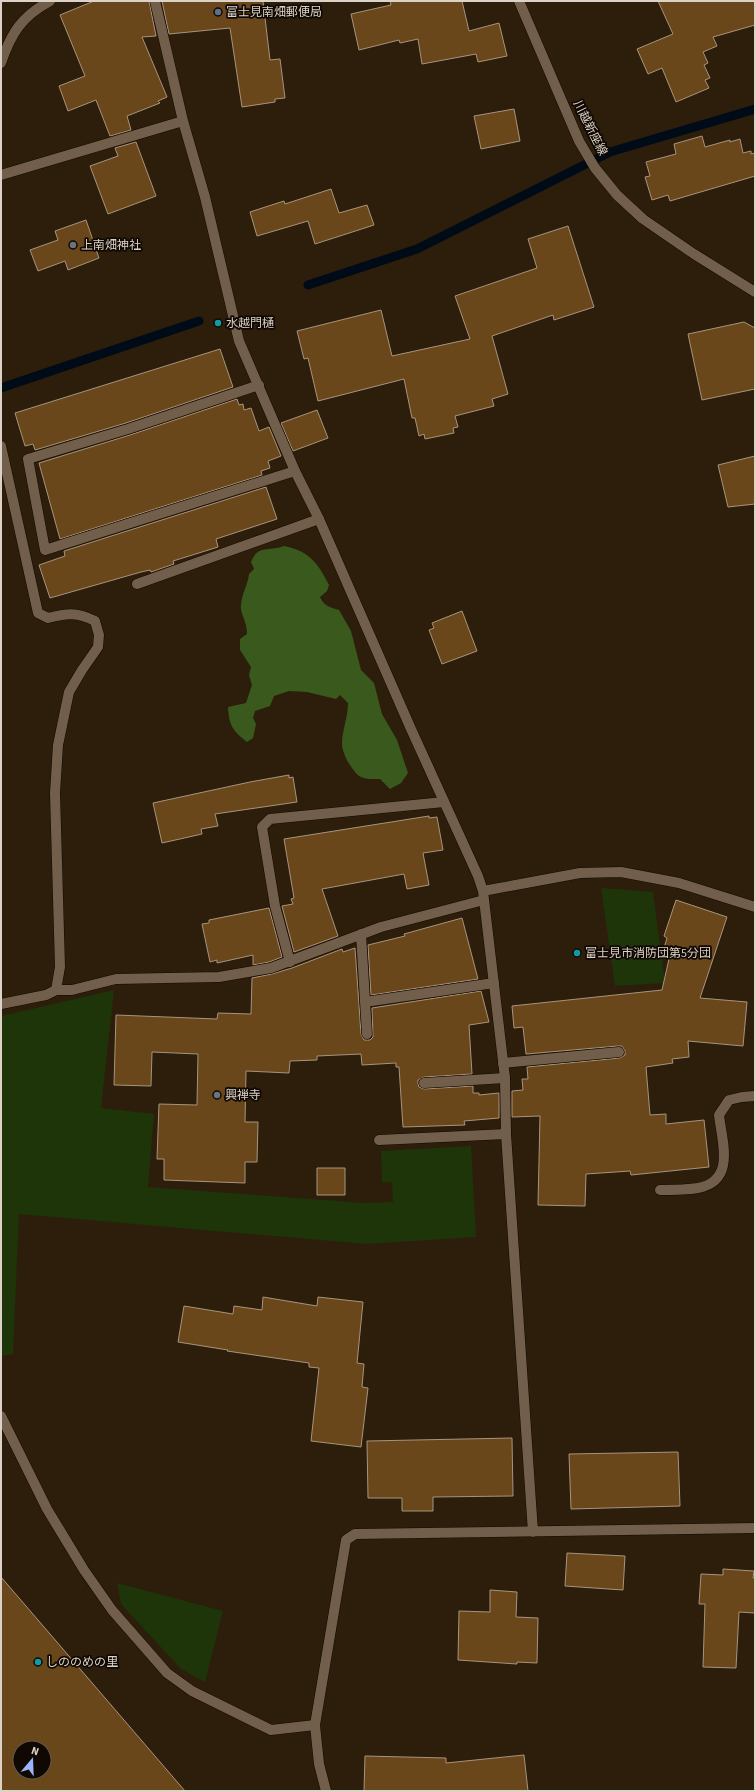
<svg xmlns="http://www.w3.org/2000/svg" width="756" height="1792" viewBox="0 0 756 1792" font-family="'Source Sans 3','Noto Sans JP',sans-serif">
	<style>
		.green { fill: #1e3409 }
		.forest { fill: #39591d }
		.lines { fill: none; stroke-linecap: round; stroke-linejoin: round }
		.stream { stroke: #000b18; stroke-width: 9 }
		.building { fill: #6a471a; stroke: #a7947e; fill-rule: evenodd }
		.lane-casing { stroke: #150700; stroke-width: 11 }
		.street-casing { stroke: #150700; stroke-width: 11 }
		.secondary-casing { stroke: #150700; stroke-width: 11 }
		.lane { stroke: #715f4b; stroke-width: 10 }
		.street { stroke: #715f4b; stroke-width: 10 }
		.secondary { stroke: #715f4b; stroke-width: 10 }
		.service-dot { fill: #5c6f8a; stroke: #100903; stroke-width: 1.5 }
		.worship-dot { fill: #6b7280; stroke: #100903; stroke-width: 1.5 }
		.culture-dot { fill: #0f9aa8; stroke: #100903; stroke-width: 1.5 }
		.labels { text-anchor: middle; dominant-baseline: central; stroke-width: 3.5; stroke-linejoin: round; paint-order: stroke }
		.poi-label { font-size: 12px; fill: #dcd2c7; stroke: #100903; text-anchor: start }
		.street-label { font-size: 12px; fill: #dcd2c7; stroke: #100903 }
	</style>
	<rect width="100%" height="100%" fill="#2d1e0b"/>
	<path class="green" d="M 601,888 L 653,892 L 665,983 L 615,986 Z
		M 114,990 L 101,1108 L 154,1114 L 148,1187 L 365,1203 L 393,1202 L 392,1182 L 382,1183 L 381,1151 L 471,1146 L 476,1237 L 366,1244 L 19,1214 L 13,1354 L 1,1356 L 1,1016 Z
		M 117,1583 L 223,1611 L 205,1682 L 181,1669 L 121,1604 Z"/>
	<path class="forest" d="M 284,546 C 309,551 318,563 329,585 L 327,591 L 320,597 C 324,606 329,607 339,610 L 351,631 L 361,670 L 374,683 L 382,714 L 397,740 L 408,773 L 401,783 L 390,789 L 380,779 C 374,779 365,780 359,776 C 351,769 342,754 342,743 C 342,731 348,717 348,703 L 340,695 L 336,699 L 307,692 L 289,691 L 274,696 L 270,706 L 255,711 L 253,718 L 256,724 L 253,738 L 247,742 C 233,731 229,726 228,707 L 246,703 L 252,685 L 249,675 L 251,667 L 240,650 L 240,639 L 247,634 C 247,622 242,617 241,609 C 240,597 248,585 249,574 L 254,569 L 251,562 C 258,544 269,552 284,546 Z"/>
	<g class="lines">
		<path class="stream" d="M 308,285 L 417,249 L 610,152 L 755,109
			M 1,388 L 199,321"/>
	</g>
	<path class="building" d="M 94,1 L 149,1 L 156,36 L 142,37 L 167,97 L 158,101 L 160,103 L 127,116 L 131,130 L 110,136 L 96,100 L 68,111 L 59,86 L 85,76 L 60,15 Z
		M 162,1 L 263,1 L 270,60 L 280,59 L 285,98 L 275,99 L 275,102 L 242,107 L 230,28 L 169,34 Z
		M 390,1 L 462,1 L 469,31 L 499,23 L 507,56 L 478,62 L 476,54 L 422,64 L 418,39 L 400,43 L 399,40 L 359,50 L 351,14 L 391,5 Z
		M 658,1 L 755,1 L 755,25 L 713,37 L 717,46 L 703,52 L 708,63 L 704,65 L 710,78 L 705,80 L 709,88 L 676,102 L 662,68 L 648,74 L 637,49 L 673,34 Z
		M 514,109 L 520,141 L 481,149 L 474,116 Z
		M 702,136 L 705,147 L 730,140 L 730,142 L 740,139 L 743,153 L 751,151 L 751,154 L 755,153 L 755,176 L 670,201 L 668,195 L 652,200 L 645,177 L 650,176 L 646,162 L 676,154 L 674,144 Z
		M 136,142 L 156,196 L 108,214 L 90,166 L 118,156 L 115,148 Z
		M 331,189 L 339,213 L 367,205 L 374,225 L 315,244 L 308,221 L 257,236 L 250,212 L 284,201 L 285,204 Z
		M 86,220 L 99,258 L 68,270 L 65,261 L 38,271 L 30,250 L 58,240 L 55,231 Z
		M 568,226 L 594,307 L 554,320 L 553,315 L 492,336 L 508,394 L 492,399 L 494,406 L 455,416 L 458,427 L 453,428 L 454,433 L 425,439 L 424,434 L 419,436 L 415,418 L 412,418 L 404,379 L 318,401 L 308,358 L 304,359 L 297,331 L 381,310 L 392,356 L 470,339 L 455,296 L 537,268 L 528,239 Z
		M 744,322 L 755,328 L 755,389 L 702,400 L 688,334 Z
		M 220,349 L 233,387 L 126,423 L 35,450 L 33,444 L 25,446 L 15,413 Z
		M 237,399 L 239,405 L 243,404 L 244,410 L 251,408 L 259,431 L 269,427 L 281,456 L 268,461 L 270,468 L 261,471 L 262,475 L 60,539 L 39,463 L 130,435 Z
		M 317,410 L 328,438 L 293,451 L 281,423 Z
		M 755,456 L 755,504 L 728,507 L 718,465 Z
		M 266,487 L 277,519 L 216,539 L 218,547 L 173,561 L 174,564 L 151,572 L 150,570 L 141,572 L 50,598 L 39,565 L 65,556 L 64,551 Z
		M 462,611 L 477,651 L 442,664 L 429,630 L 434,628 L 432,623 Z
		M 289,775 L 289,778 L 293,777 L 297,802 L 215,814 L 218,826 L 201,829 L 202,834 L 162,843 L 153,803 L 250,782 Z
		M 429,816 L 429,818 L 437,817 L 443,850 L 423,853 L 429,885 L 407,889 L 404,874 L 322,889 L 338,936 L 294,952 L 282,906 L 293,904 L 291,899 L 294,898 L 284,839 Z
		M 676,900 L 727,917 L 700,998 L 747,1002 L 743,1046 L 688,1041 L 689,1057 L 672,1059 L 673,1063 L 646,1067 L 650,1115 L 666,1114 L 666,1124 L 704,1120 L 709,1167 L 631,1175 L 630,1171 L 586,1174 L 585,1206 L 538,1205 L 540,1116 L 512,1117 L 512,1091 L 523,1090 L 522,1079 L 528,1079 L 527,1067 L 620,1058 L 625,1055 L 625,1051 L 622,1046 L 618,1046 L 526,1054 L 523,1027 L 514,1028 L 512,1006 L 662,990 L 671,950 L 664,948 L 667,938 L 664,936 Z
		M 269,908 L 282,957 L 269,962 L 253,965 L 253,955 L 217,963 L 217,960 L 210,962 L 202,924 L 209,923 L 209,920 Z
		M 462,918 L 478,979 L 371,995 L 368,945 L 405,936 L 404,934 Z
		M 355,948 L 361,1034 L 364,1040 L 370,1040 L 373,1037 L 372,1008 L 481,991 L 489,1022 L 469,1025 L 472,1074 L 424,1077 L 418,1080 L 418,1084 L 419,1087 L 424,1089 L 473,1086 L 473,1093 L 479,1093 L 479,1095 L 499,1093 L 499,1118 L 464,1121 L 465,1125 L 403,1127 L 399,1067 L 396,1067 L 396,1063 L 362,1065 L 361,1054 L 317,1056 L 317,1060 L 290,1061 L 289,1073 L 246,1071 L 245,1122 L 258,1122 L 257,1162 L 245,1162 L 245,1183 L 164,1180 L 164,1159 L 157,1159 L 159,1104 L 197,1105 L 198,1054 L 152,1052 L 151,1086 L 114,1085 L 116,1015 L 217,1019 L 218,1013 L 251,1014 L 252,978 L 272,974 L 292,968 L 342,949 L 343,952 Z
		M 317,1168 L 345,1168 L 345,1195 L 317,1195 Z
		M 263,1297 L 317,1306 L 318,1297 L 363,1302 L 357,1363 L 364,1364 L 362,1387 L 368,1388 L 361,1447 L 311,1441 L 319,1368 L 309,1367 L 309,1363 L 227,1351 L 228,1350 L 178,1342 L 184,1306 L 233,1314 L 234,1306 L 262,1310 Z
		M 512,1438 L 513,1496 L 433,1497 L 433,1511 L 402,1511 L 402,1498 L 368,1498 L 367,1441 Z
		M 678,1452 L 680,1506 L 571,1509 L 569,1454 Z
		M 567,1553 L 625,1556 L 623,1590 L 565,1586 Z
		M 723,1569 L 754,1571 L 753,1578 L 755,1578 L 755,1613 L 739,1612 L 736,1668 L 703,1667 L 705,1604 L 699,1604 L 701,1574 L 723,1575 Z
		M 1,1577 L 185,1791 L 1,1791 ZM 20,1748 L 44,1748 L 44,1772 L 20,1772 Z
		M 490,1590 L 517,1592 L 516,1617 L 538,1618 L 537,1663 L 517,1662 L 517,1664 L 458,1660 L 459,1611 L 490,1612 Z
		M 524,1755 L 528,1791 L 364,1791 L 365,1756 L 446,1758 L 446,1763 Z"/>
	<g class="lines">
		<g class="lane-casing">
			<path id="lane" d="M 1,63 C 11,33 22,16 50,1
				M 1,446 L 38,613 L 48,618 C 67,613 77,612 95,621 L 99,635 L 98,647 L 82,670 L 69,692 L 58,745 L 55,793 L 60,967 L 56,990 L 46,995 L 1,1004
				M 137,584 L 319,519
				M 361,934 L 367,1034
				M 290,962 L 275,906 L 262,827 L 270,819 L 444,802
				M 56,990 L 72,990 L 116,979 L 219,977 L 271,968 L 381,927 L 484,900
				M 365,1002 L 494,983
				M 503,1063 L 619,1052
				M 424,1083 L 505,1078
				M 379,1140 L 506,1134
				M 1,1416 L 47,1509 L 84,1570 L 112,1610 L 167,1673 L 192,1691 L 271,1730 L 315,1725"/>
		</g>
		<g class="street-casing">
			<path id="street" d="M 155,1 L 183,121 L 205,197 L 239,341 L 295,471 L 319,519 L 411,729 L 478,876 L 483,891 L 505,1078 L 506,1134 L 533,1532
				M 1,175 L 183,121
				M 259,385 L 128,429 L 28,459 L 45,550 L 295,471
				M 483,891 L 580,873 L 621,872 L 679,883 L 755,907
				M 660,1190 C 673,1190 686,1190 698,1188 C 736,1181 722,1142 719,1115 L 729,1100 L 742,1097 L 755,1096
				M 326,1791 L 319,1764 L 315,1725 L 346,1540 L 355,1534 L 755,1528"/>
		</g>
		<g class="secondary-casing">
			<path id="secondary" d="M 519,1 L 579,141 L 595,168 L 617,195 L 643,219 L 694,254 L 755,292"/>
		</g>
		<use href="#lane" class="lane"/>
		<use href="#street" class="street"/>
		<use href="#secondary" class="secondary"/>
	</g>
	<circle class="service-dot" cx="218" cy="12" r="4"/>
	<g class="worship-dot">
		<circle cx="73" cy="245" r="4"/>
		<circle cx="217" cy="1095" r="4"/>
	</g>
	<g class="culture-dot">
		<circle cx="218" cy="323" r="4"/>
		<circle cx="577" cy="953" r="4"/>
		<circle cx="38" cy="1662" r="4"/>
	</g>
	<g class="labels">
		<g class="poi-label">
			<text x="226" y="12">富士見南畑郵便局</text>
			<text x="81" y="245">上南畑神社</text>
			<text x="226" y="323">水越門樋</text>
			<text x="585" y="953">富士見市消防団第5分団</text>
			<text x="225" y="1095">興禅寺</text>
			<text x="46" y="1662">しののめの里</text>
		</g>
		<g class="street-label">
			<text transform="translate(590 128) rotate(63)">川越新座線</text>
		</g>
	</g>
	<rect width="756" height="1792" fill="none" stroke="#dcd2c7" stroke-width="4"/>
	<g transform="translate(32 1760) rotate(19)"><circle r="19" fill="#100903" stroke="#625951"/>
	<path d="M0-3L7 15L0 10L-7 15Z" fill="#9db4fd"/>
	<text y="-6" font-size="11" font-weight="bold" text-anchor="middle" fill="#dcd2c7">N</text>
	</g>
</svg>
